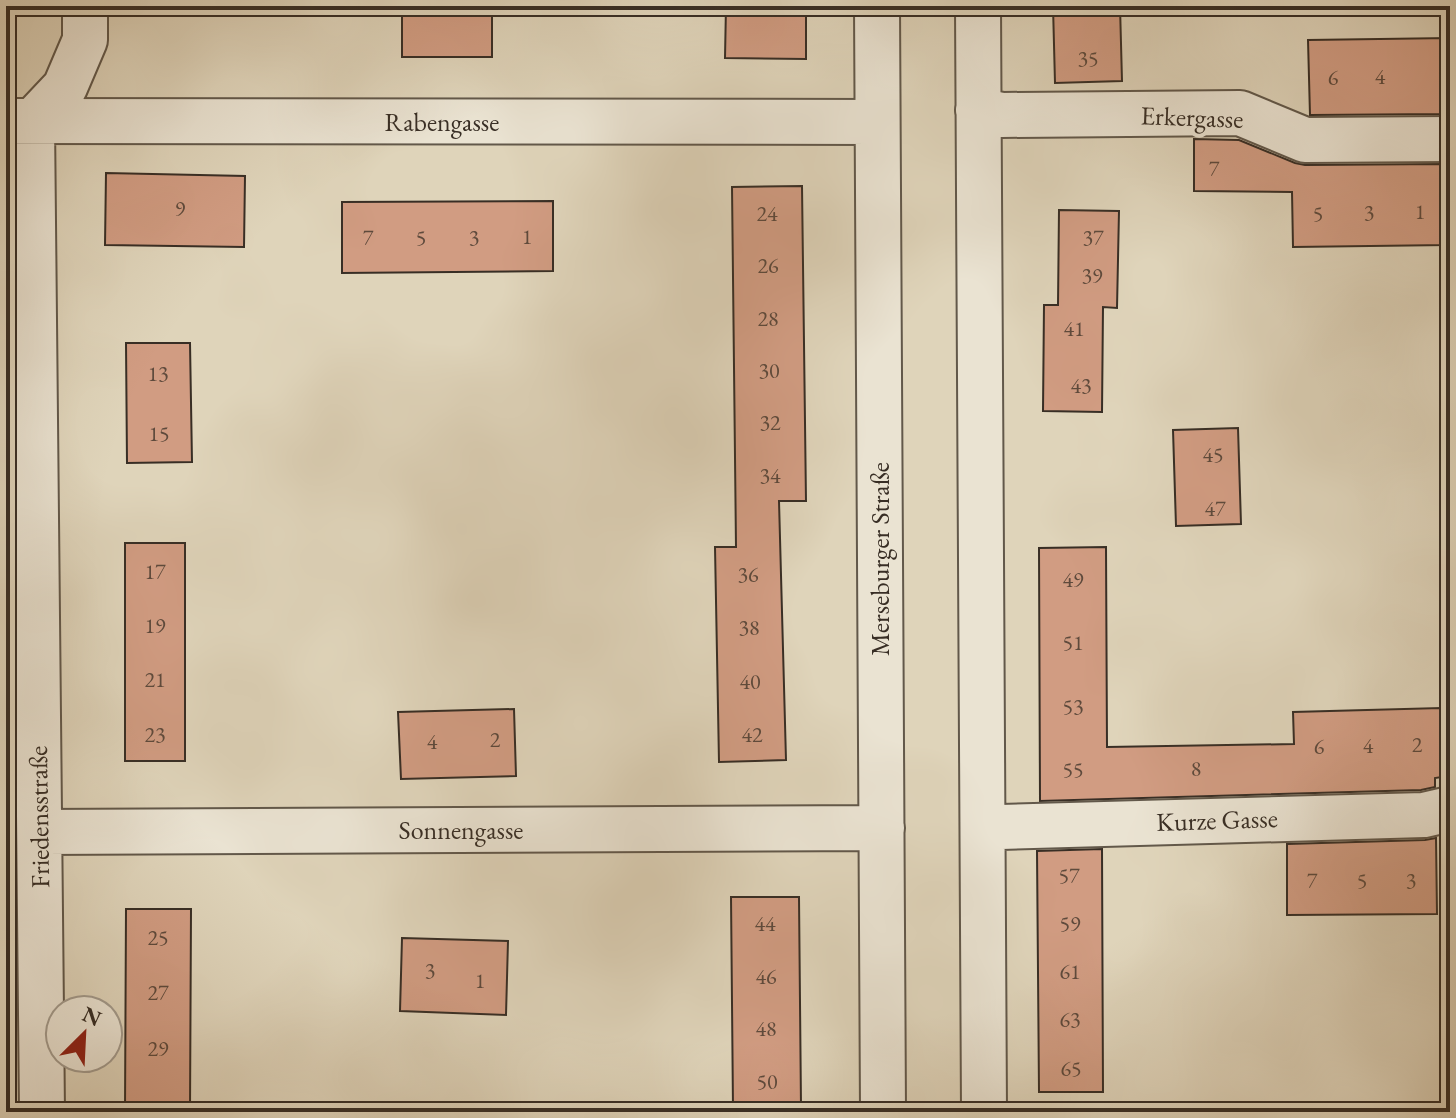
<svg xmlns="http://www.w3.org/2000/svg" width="1456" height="1118" viewBox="0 0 1456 1118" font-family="'EB Garamond',serif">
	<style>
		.building { fill: #d19c82; stroke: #382e25; stroke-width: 2 }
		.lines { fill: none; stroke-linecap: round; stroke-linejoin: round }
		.minor-casing { stroke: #62584a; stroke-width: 48 }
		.minor { stroke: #eae3d2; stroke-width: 44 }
		.labels { text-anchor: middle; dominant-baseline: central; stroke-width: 8; stroke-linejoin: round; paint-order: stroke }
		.number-label { font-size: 22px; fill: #5e4a3c }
		.street-label { font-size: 26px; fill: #382e25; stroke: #eae3d2 }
	</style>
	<rect width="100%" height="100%" fill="#dfd4ba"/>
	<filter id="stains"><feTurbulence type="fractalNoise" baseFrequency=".0025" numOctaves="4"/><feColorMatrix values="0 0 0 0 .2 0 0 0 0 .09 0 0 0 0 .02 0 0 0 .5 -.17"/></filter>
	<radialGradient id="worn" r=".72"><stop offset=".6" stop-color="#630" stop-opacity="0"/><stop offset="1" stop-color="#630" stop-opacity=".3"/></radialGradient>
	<path class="building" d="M 402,6 L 492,6 L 492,57 L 402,57 Z
		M 726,6 L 806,6 L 806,59 L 725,58 Z
		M 1053,6 L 1120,6 L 1122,81 L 1055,83 Z
		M 1450,38 L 1450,112 L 1443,112 L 1443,114 L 1310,115 L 1308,40 Z
		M 1194,139 L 1239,140 L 1295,163 L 1305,165 L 1445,164 L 1447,245 L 1293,247 L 1292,192 L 1194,191 Z
		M 106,173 L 245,176 L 244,247 L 105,245 Z
		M 802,186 L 806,501 L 779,501 L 786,760 L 719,762 L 715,547 L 736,547 L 732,187 Z
		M 553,201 L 553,271 L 342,273 L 342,202 Z
		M 1059,210 L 1119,211 L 1117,308 L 1103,307 L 1102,412 L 1043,411 L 1044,305 L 1058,305 Z
		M 126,343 L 190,343 L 192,462 L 127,463 Z
		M 1238,428 L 1241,524 L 1176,526 L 1173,430 Z
		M 125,543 L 185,543 L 185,761 L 125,761 Z
		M 1106,547 L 1107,747 L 1294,744 L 1293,712 L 1441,708 L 1442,777 L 1435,778 L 1435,787 L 1421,790 L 1040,801 L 1039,548 Z
		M 514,709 L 516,776 L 401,779 L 398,712 Z
		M 1436,838 L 1437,914 L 1287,915 L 1287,844 L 1425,840 Z
		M 1102,849 L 1103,1092 L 1039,1092 L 1037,851 Z
		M 731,897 L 799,897 L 801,1107 L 733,1108 Z
		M 126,909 L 191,909 L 190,1112 L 125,1112 Z
		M 402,938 L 508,941 L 506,1015 L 400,1011 Z"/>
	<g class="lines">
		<g class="minor-casing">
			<path id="minor" d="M 877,6 L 883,1112
				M 978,6 L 984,1112
				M 978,110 L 1002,115 L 1240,113 L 1305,140 L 1450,139
				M 6,121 L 877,122
				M 32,122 L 42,1112
				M 32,122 L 65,87 L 85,40 L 85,6
				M 984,824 L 1001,827 L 1424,815 L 1450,809
				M 40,832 L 882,828"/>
		</g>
		<use href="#minor" class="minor"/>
	</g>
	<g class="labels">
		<g class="number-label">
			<text x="1088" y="58">35</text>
			<text x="1380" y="76">4</text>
			<text x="1333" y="77">6</text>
			<text x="1214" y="168">7</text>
			<text x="180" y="208">9</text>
			<text x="1420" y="211">1</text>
			<text x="1369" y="212">3</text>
			<text x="767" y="213">24</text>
			<text x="1318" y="213">5</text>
			<text x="527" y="236">1</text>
			<text x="368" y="237">7</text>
			<text x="421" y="237">5</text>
			<text x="474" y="237">3</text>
			<text x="1093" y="237">37</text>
			<text x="768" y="265">26</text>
			<text x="1092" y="275">39</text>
			<text x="768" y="318">28</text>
			<text x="1074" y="328">41</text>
			<text x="769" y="370">30</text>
			<text x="158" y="373">13</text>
			<text x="1081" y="385">43</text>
			<text x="770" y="422">32</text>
			<text x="159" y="433">15</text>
			<text x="1213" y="454">45</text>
			<text x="770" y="475">34</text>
			<text x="1215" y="508">47</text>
			<text x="155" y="571">17</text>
			<text x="748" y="574">36</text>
			<text x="1073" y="579">49</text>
			<text x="155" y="625">19</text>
			<text x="749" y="627">38</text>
			<text x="1073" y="642">51</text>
			<text x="155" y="679">21</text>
			<text x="750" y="681">40</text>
			<text x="1073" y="706">53</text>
			<text x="155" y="734">23</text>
			<text x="752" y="734">42</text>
			<text x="495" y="739">2</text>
			<text x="432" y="741">4</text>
			<text x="1417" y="744">2</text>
			<text x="1368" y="745">4</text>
			<text x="1319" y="746">6</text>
			<text x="1196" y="768">8</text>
			<text x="1073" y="769">55</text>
			<text x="1069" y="875">57</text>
			<text x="1312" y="880">7</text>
			<text x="1362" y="880">5</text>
			<text x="1411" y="880">3</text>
			<text x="765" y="923">44</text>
			<text x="1070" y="923">59</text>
			<text x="158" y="937">25</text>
			<text x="430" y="970">3</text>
			<text x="1070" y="971">61</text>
			<text x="766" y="976">46</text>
			<text x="480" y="980">1</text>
			<text x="158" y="992">27</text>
			<text x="1070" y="1019">63</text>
			<text x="766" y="1028">48</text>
			<text x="158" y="1048">29</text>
			<text x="1071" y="1068">65</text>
			<text x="767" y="1081">50</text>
		</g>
		<g class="street-label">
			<text transform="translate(1192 117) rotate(2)">Erkergasse</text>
			<text x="442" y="122">Rabengasse</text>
			<text transform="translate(880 559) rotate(-90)">Merseburger Straße</text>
			<text transform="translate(39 817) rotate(-91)">Friedensstraße</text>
			<text transform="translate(1217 820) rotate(-2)">Kurze Gasse</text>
			<text x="461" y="830">Sonnengasse</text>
		</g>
	</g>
	<rect width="1456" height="1118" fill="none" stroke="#dfd4ba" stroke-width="32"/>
	<rect x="8" y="8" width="1440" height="1102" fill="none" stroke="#382e25" stroke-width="4"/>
	<rect x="16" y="16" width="1424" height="1086" fill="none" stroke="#382e25" stroke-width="2"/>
	<g transform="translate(84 1034) rotate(24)"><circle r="38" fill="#eae3d2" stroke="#a39b8d" stroke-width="2"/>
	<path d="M0-6L14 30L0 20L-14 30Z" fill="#8f2418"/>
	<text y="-12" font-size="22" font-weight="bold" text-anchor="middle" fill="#382e25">N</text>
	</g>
	<rect width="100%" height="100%" filter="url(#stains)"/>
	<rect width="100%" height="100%" fill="url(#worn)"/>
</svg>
